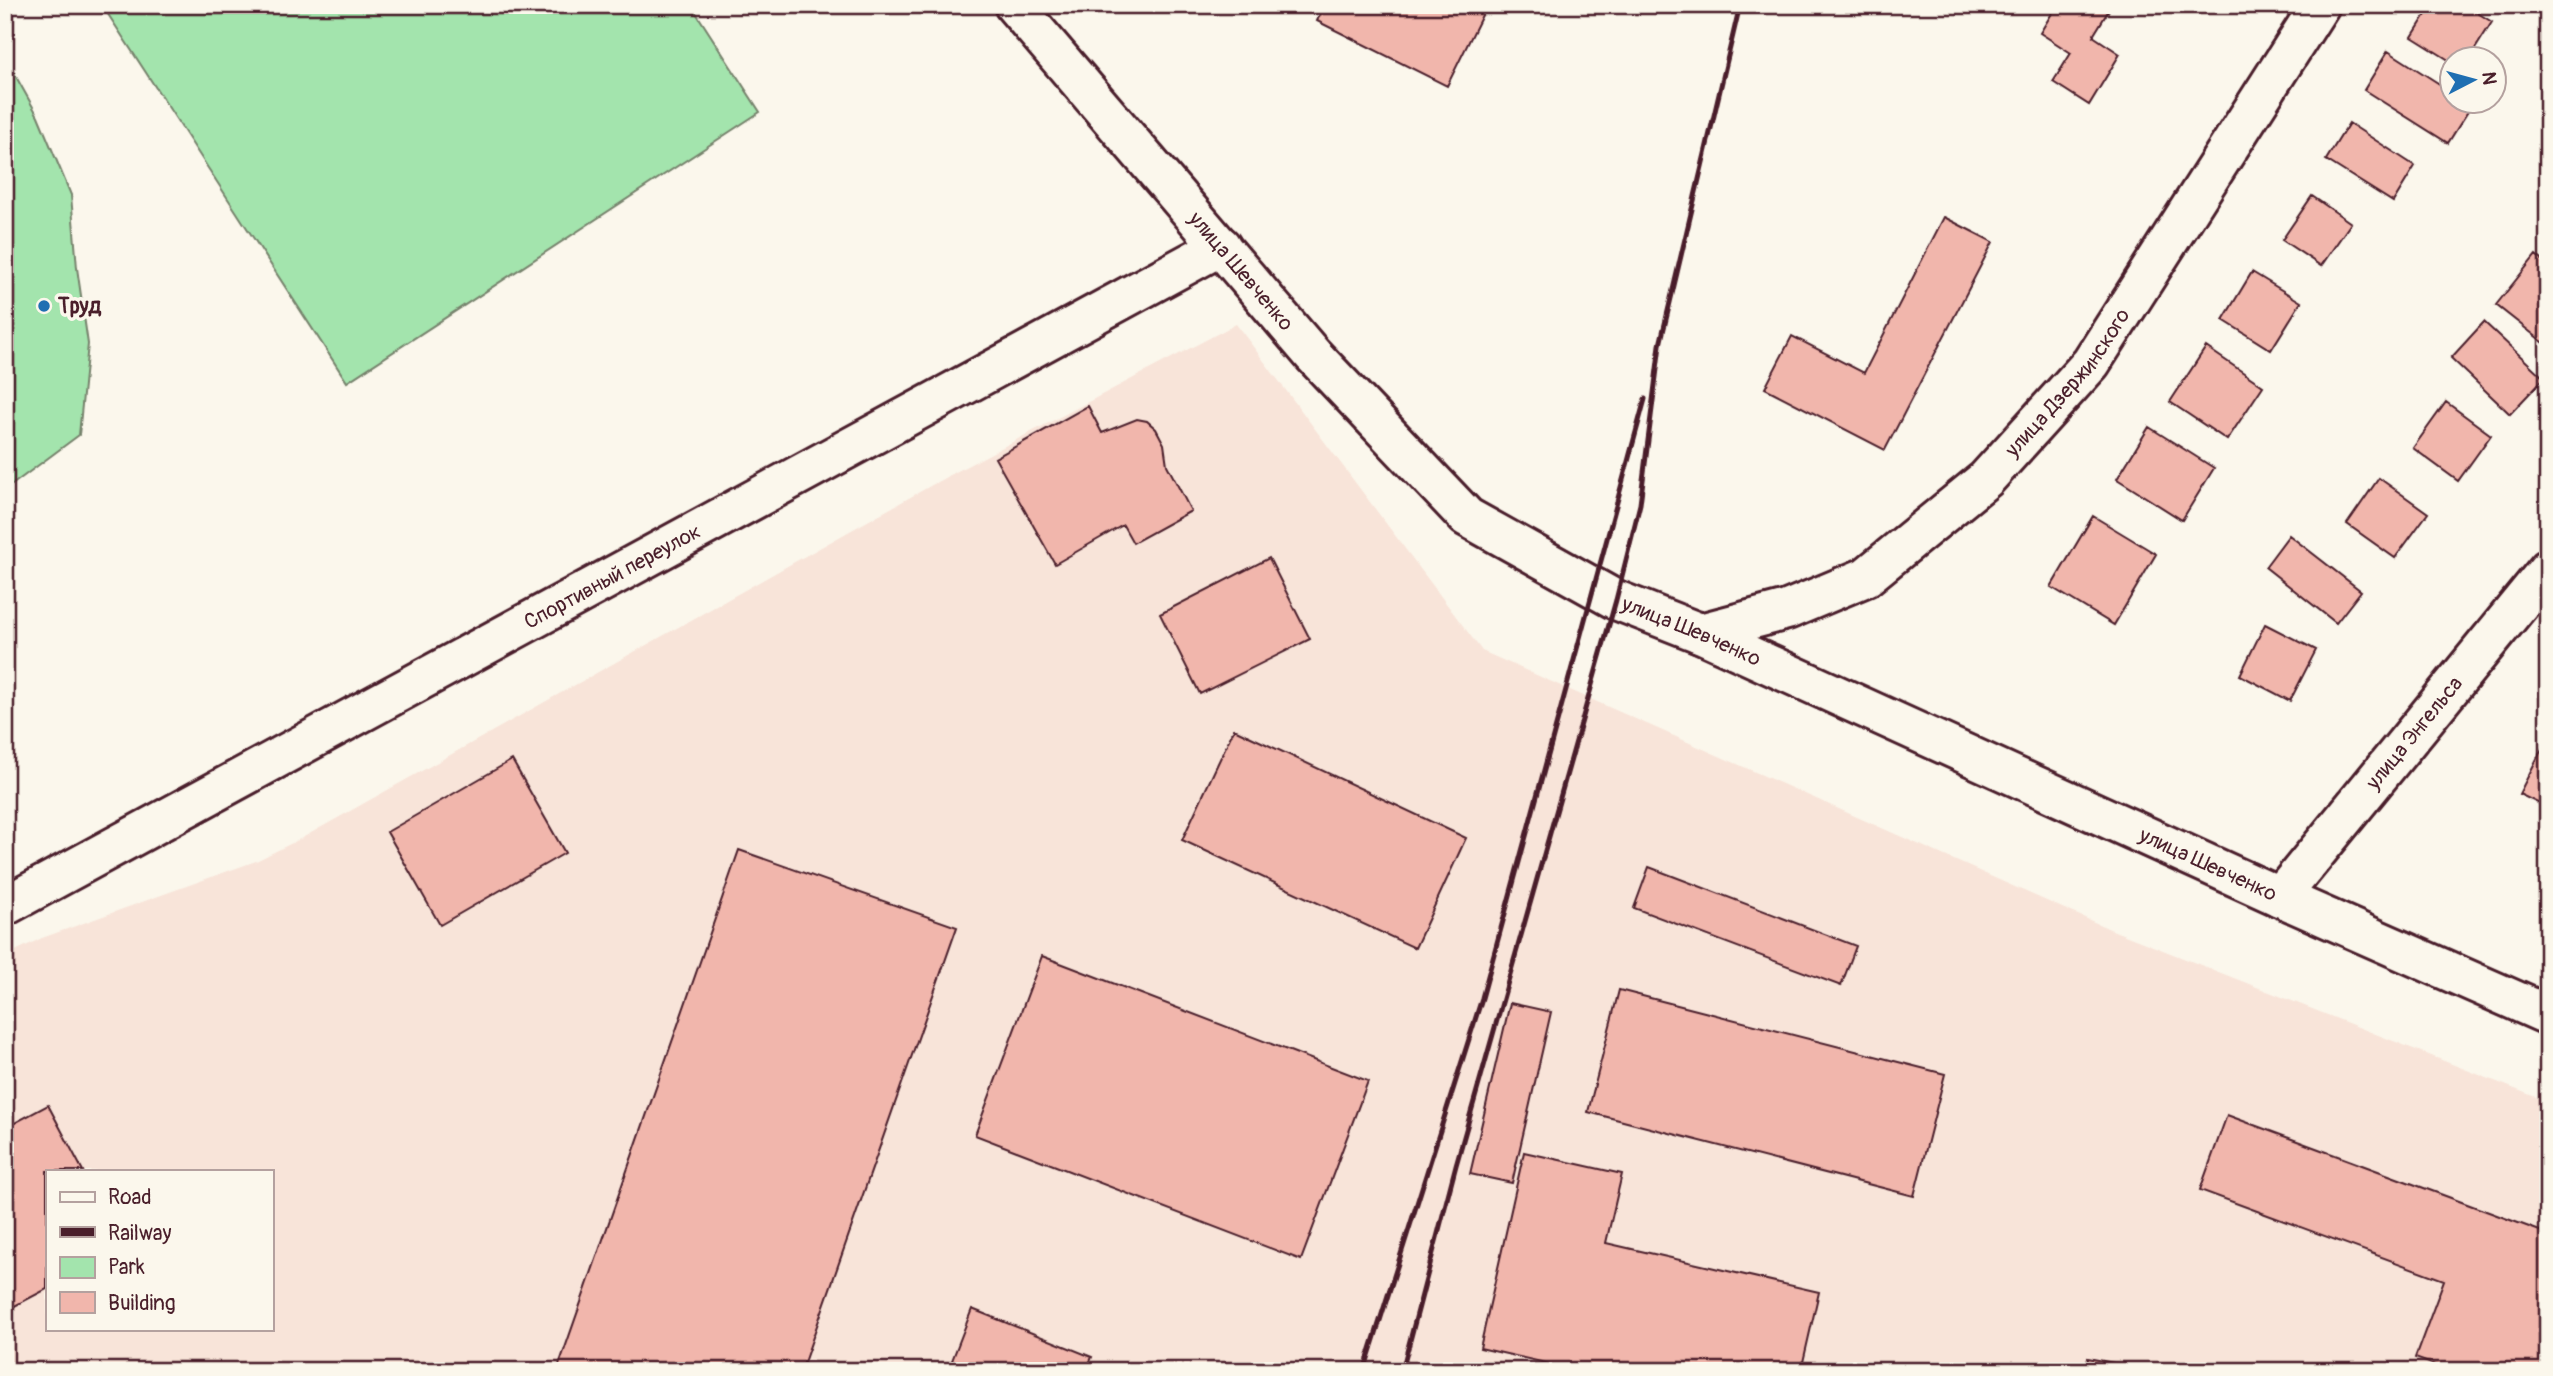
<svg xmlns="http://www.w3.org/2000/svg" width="2553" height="1376" viewBox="0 0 2553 1376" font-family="Pangolin,sans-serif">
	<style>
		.built { fill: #f8e4d9; fill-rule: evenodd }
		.green { fill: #a3e4ad; stroke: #76826c; stroke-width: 2 }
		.building { fill: #f1b6ac; stroke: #4a1f2b; stroke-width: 2 }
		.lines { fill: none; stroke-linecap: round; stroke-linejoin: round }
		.street-casing { stroke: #4a1f2b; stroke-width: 44 }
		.secondary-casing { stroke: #4a1f2b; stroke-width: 44 }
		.street { stroke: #fbf7ec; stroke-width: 38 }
		.secondary { stroke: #fbf7ec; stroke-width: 38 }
		.rail { stroke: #4a1f2b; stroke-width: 5 }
		.poi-dot { fill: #1f6fb2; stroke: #fbf7ec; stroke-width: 2.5 }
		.labels { text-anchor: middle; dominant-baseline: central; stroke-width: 7; stroke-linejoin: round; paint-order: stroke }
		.street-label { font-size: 21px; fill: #4a1f2b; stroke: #fbf7ec }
		.poi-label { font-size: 21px; font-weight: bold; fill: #4a1f2b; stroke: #fbf7ec; text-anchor: start }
	</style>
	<rect width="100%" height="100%" fill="#fbf7ec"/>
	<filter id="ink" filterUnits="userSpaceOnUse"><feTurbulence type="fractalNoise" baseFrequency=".0143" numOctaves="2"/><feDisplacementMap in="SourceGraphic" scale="14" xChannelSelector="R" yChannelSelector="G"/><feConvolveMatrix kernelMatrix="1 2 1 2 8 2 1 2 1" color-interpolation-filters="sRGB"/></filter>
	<g filter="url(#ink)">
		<path class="built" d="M 1236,324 L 1482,651 L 2112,930 L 2548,1102 L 2548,1371 L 5,1371 L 5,956 L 42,938 L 256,861 L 302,838 L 948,476 ZM 47,1171 L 271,1171 L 271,1329 L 47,1329 Z"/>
		<path class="green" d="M 102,5 L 691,5 L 760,112 L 347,382 Z
			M 5,57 L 38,116 L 71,195 L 77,268 L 88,344 L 79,435 L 5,490 Z"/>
		<path class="building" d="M 1324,5 L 1487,5 L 1447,86 L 1317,21 Z
			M 2057,5 L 2112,5 L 2093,36 L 2120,54 L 2089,105 L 2053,82 L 2071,53 L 2040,33 Z
			M 2432,5 L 2465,5 L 2492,22 L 2468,60 L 2452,60 L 2452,62 L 2412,37 Z
			M 2388,51 L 2452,92 L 2452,102 L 2467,102 L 2472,105 L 2448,143 L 2364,90 Z
			M 2349,123 L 2415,166 L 2393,202 L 2326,160 Z
			M 2312,196 L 2351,223 L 2321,266 L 2282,240 Z
			M 1944,217 L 1993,242 L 1885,450 L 1765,388 L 1792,336 L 1864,373 Z
			M 2536,255 L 2548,265 L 2548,346 L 2496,305 Z
			M 2252,272 L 2301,302 L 2271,350 L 2223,320 Z
			M 2484,322 L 2544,378 L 2510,414 L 2451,358 Z
			M 2206,347 L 2263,386 L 2227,440 L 2170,402 Z
			M 2446,402 L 2491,435 L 2458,481 L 2413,448 Z
			M 1088,406 L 1102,433 L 1137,419 L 1147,421 L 1156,429 L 1164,444 L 1167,465 L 1191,511 L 1133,543 L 1123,525 L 1055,564 L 995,458 Z
			M 2149,427 L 2214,468 L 2182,520 L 2117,479 Z
			M 2379,478 L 2428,513 L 2395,558 L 2347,524 Z
			M 2093,516 L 2156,554 L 2114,625 L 2051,587 Z
			M 2289,535 L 2361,591 L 2336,623 L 2265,567 Z
			M 1269,558 L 1310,639 L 1200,694 L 1160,614 Z
			M 2265,624 L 2316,650 L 2290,701 L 2240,675 Z
			M 1234,729 L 1466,838 L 1415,948 L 1182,840 Z
			M 2548,737 L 2548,808 L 2519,794 Z
			M 512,760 L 565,853 L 440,925 L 387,832 Z
			M 739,850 L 957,927 L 801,1371 L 557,1371 Z
			M 1649,867 L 1856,946 L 1841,986 L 1634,908 Z
			M 1042,956 L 1368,1081 L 1301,1260 L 975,1135 Z
			M 1619,990 L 1945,1074 L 1914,1196 L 1588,1112 Z
			M 1510,1003 L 1551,1012 L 1512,1183 L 1470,1174 Z
			M 48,1105 L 83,1171 L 47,1171 L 47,1289 L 5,1311 L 5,1128 Z
			M 2227,1115 L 2548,1234 L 2548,1371 L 2451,1371 L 2415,1358 L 2444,1280 L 2200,1190 Z
			M 1524,1152 L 1622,1174 L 1606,1243 L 1819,1292 L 1801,1371 L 1581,1371 L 1480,1348 Z
			M 972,1309 L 1092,1357 L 1086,1371 L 948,1371 Z
			M 2088,1358 L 2155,1371 L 2086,1371 Z"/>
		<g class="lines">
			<g class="street-casing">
				<g id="street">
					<path id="s1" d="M 2280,897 L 2548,569"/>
					<path id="s2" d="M 5,906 L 1221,246"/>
				</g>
			</g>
			<g class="secondary-casing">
				<g id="secondary">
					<path id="s3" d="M 1014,5 L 1313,355 L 1467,517 L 1616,600 L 1700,633 L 2280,897 L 2548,1015"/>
					<path id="s4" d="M 1700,633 L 1787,610 L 1866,577 L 1986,479 L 2091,363 L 2320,5"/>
				</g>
			</g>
			<use href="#street" class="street"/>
			<use href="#secondary" class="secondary"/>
			<path class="rail" d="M 1364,1371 L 1482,998 L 1645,399
				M 1402,1371 L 1456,1165 L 1616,600 L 1640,504 L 1660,345 L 1740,5"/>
		</g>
	</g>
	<circle class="poi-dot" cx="44" cy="306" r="7"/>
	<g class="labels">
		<g class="street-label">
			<text stroke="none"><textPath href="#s3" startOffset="350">улица Шевченко</textPath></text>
			<text stroke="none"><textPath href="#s4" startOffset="457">улица Дзержинского</textPath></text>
			<text stroke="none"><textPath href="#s2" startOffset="691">Спортивный переулок</textPath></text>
			<text stroke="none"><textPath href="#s3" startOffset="936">улица Шевченко</textPath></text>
			<text stroke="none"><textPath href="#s1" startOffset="212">улица Энгельса</textPath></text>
			<text stroke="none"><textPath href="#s3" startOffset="1503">улица Шевченко</textPath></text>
		</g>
		<g class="poi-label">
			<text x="58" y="306">Труд</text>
		</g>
	</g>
	<rect width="2553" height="1376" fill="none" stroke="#fbf7ec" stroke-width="28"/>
	<rect x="14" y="14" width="2525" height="1348" fill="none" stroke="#4a1f2b" stroke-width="2.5" filter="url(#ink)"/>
	<rect x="46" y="1170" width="228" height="161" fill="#fbf7ec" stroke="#b4a19f" stroke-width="2"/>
	<rect x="60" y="1192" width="35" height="10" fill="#fbf7ec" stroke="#b4a19f" stroke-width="2"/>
	<text x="108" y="1204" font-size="21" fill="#4a1f2b">Road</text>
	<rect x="60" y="1227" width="35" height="10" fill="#4a1f2b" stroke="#b4a19f" stroke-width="2"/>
	<text x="108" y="1240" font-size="21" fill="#4a1f2b">Railway</text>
	<rect x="60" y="1257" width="35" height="21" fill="#a3e4ad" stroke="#b4a19f" stroke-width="2"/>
	<text x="108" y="1274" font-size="21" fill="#4a1f2b">Park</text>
	<rect x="60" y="1292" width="35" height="21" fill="#f1b6ac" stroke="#b4a19f" stroke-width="2"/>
	<text x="108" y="1310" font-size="21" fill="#4a1f2b">Building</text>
	<g transform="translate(2473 80) rotate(84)"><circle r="33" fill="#fbf7ec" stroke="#b4a19f" stroke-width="2"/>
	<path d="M0-5L12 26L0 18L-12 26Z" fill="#1f6fb2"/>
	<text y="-10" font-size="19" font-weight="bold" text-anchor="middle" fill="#4a1f2b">N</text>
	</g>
</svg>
